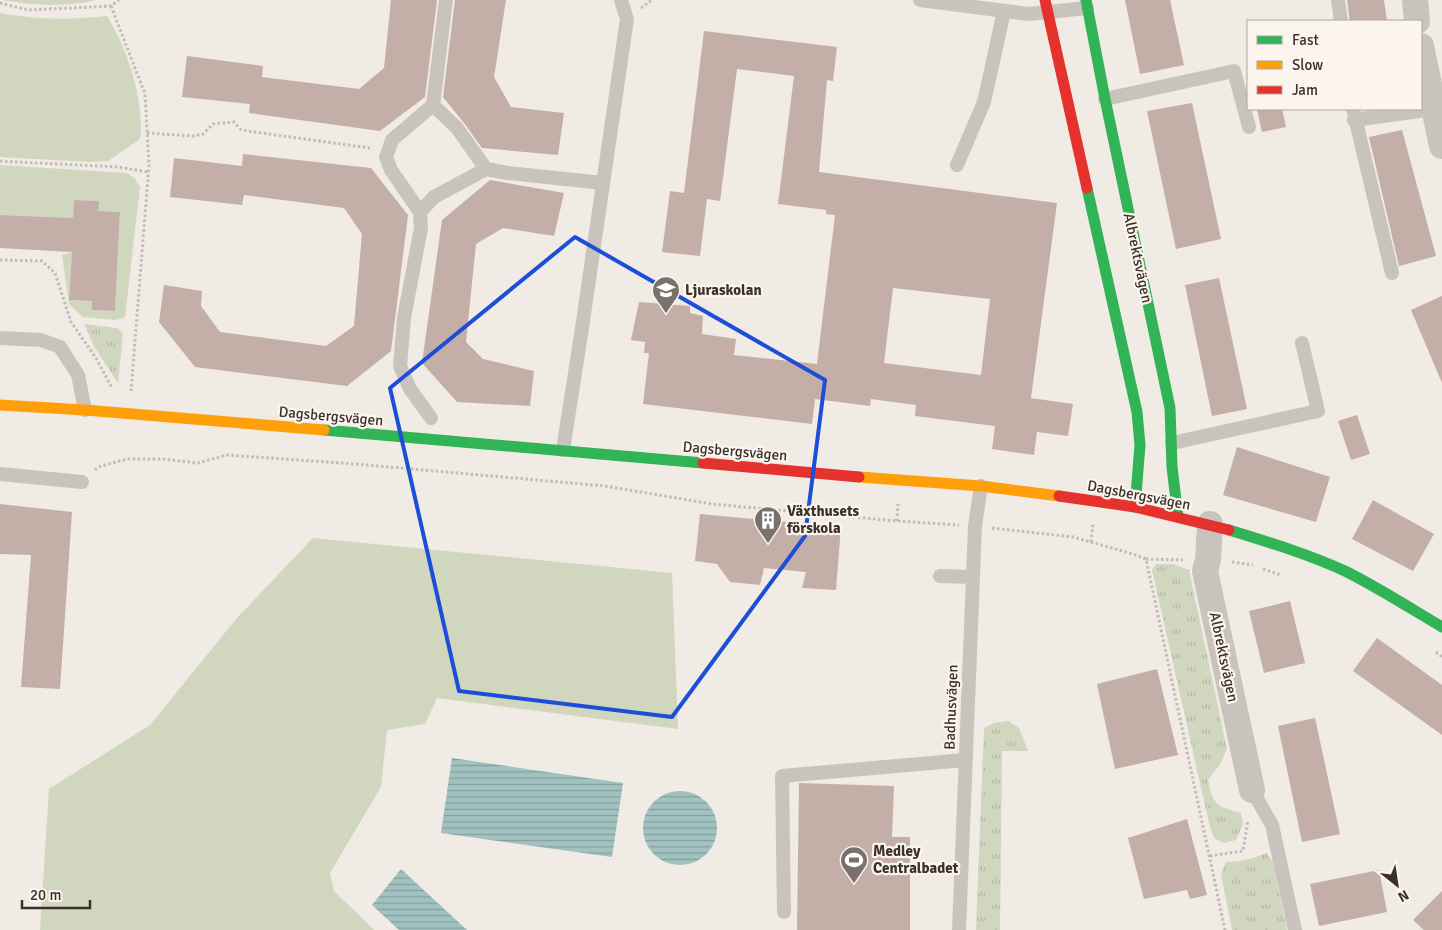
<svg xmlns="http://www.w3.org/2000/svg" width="1442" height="930" viewBox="0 0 1442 930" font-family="Signika,sans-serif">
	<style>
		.grass { fill: url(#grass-tufts) }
		.green { fill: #d1d6bf }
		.water { fill: url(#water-rules) }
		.building { fill: #c3afa7; fill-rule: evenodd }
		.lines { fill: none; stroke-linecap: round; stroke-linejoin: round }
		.path { stroke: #c2bbb6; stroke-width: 3; stroke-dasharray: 2.5 2.5; stroke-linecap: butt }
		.lane { stroke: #c9c3be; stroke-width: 14 }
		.street { stroke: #c9c3be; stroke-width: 26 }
		.fast { stroke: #30b455; stroke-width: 11 }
		.slow { stroke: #ff9f0a; stroke-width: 11 }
		.jam { stroke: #e5322d; stroke-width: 11 }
		.marked { fill: none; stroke: #1d4ed8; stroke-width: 4; stroke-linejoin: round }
		.labels { text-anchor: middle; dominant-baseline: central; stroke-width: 4.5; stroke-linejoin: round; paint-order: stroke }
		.street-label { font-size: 15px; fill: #3b302b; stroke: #fbf5ee }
		.poi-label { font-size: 15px; font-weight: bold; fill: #3b302b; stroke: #fbf5ee; text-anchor: start }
	</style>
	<defs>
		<pattern id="grass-tufts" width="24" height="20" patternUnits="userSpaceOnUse" patternTransform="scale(1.25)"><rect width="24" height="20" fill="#d1d6bf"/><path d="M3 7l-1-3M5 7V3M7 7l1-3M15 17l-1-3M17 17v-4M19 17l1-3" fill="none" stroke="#b4b8a4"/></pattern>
		<pattern id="water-rules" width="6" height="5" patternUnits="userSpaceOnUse" patternTransform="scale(1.25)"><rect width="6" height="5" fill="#a1c2c1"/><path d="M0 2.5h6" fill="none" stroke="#849e9d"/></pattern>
	</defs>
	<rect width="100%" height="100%" fill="#f0ebe5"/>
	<path class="grass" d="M 84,324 L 117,328 L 123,333 L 118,383 L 95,348 Z
		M 1156,564 L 1173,564 L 1189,570 L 1227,749 L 1220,764 L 1208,780 C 1213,806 1217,806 1241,813 L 1243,824 L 1236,840 L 1224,843 L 1214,838 L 1209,823 L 1152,570 Z
		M 1008,721 L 1019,728 L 1028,751 L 1002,751 L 1000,930 L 976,930 L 984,728 L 994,723 Z
		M 1266,853 L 1273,862 L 1287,930 L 1232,930 L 1221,874 L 1226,862 C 1239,862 1253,859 1266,853 Z"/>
	<path class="green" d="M 2,0 L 97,0 C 65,7 34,6 2,0 Z
		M 0,13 C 37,20 71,20 107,16 C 127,48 145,101 140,139 L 108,161 L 90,162 L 0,157 Z
		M 0,165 L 127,173 L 135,179 L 140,187 L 125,317 L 116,320 L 83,317 L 69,304 L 62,255 L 72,252 L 69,300 L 92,301 L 92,310 L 115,311 L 120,212 L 98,211 L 98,201 L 74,200 L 73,218 L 0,215 Z
		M 313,538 L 672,573 L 678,729 L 437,698 L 425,724 L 387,730 L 381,787 L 330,873 L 334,891 L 374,930 L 40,930 L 49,789 L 150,725 L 237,618 Z"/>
	<path class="water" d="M 452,758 L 623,783 L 612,857 L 441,833 Z
		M643 828a37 37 0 1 1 74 0a37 37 0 1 1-74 0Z
		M 401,869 L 467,930 L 399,930 L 372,905 Z"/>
	<path class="building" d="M 391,0 L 437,0 L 425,97 L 380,131 L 249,113 L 250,104 L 182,97 L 187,56 L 263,66 L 262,77 L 359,89 L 384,68 Z
		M 455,0 L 506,0 L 494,77 L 511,107 L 564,113 L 558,155 L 482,148 L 464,123 L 443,97 Z
		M 1125,0 L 1170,0 L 1184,65 L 1140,74 Z
		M 1347,0 L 1384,0 L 1387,21 L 1350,21 Z
		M 704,31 L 837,47 L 833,81 L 827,80 L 819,172 L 1057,203 L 1031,398 L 1073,404 L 1068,436 L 1037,432 L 1034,455 L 992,449 L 995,426 L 915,416 L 916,405 L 871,399 L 870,406 L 815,399 L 812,424 L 643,404 L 649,353 L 644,353 L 645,342 L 631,340 L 639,302 L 690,306 L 690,313 L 703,316 L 702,334 L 736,339 L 734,355 L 817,364 L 835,215 L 826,214 L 826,210 L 778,204 L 794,76 L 737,69 L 720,201 L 707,199 L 700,256 L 662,252 L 670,191 L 684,193 ZM 893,288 L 990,299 L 981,375 L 884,363 Z
		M 1192,103 L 1221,239 L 1176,249 L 1147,111 Z
		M 1257,109 L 1282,109 L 1286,127 L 1262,132 Z
		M 1402,130 L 1436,256 L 1399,266 L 1369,137 Z
		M 243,154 L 371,168 L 408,215 L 391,351 L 347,386 L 195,367 L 159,322 L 164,285 L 202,291 L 201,306 L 220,332 L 326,346 L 354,326 L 362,234 L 344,208 L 244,195 L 242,205 L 170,197 L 174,158 L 242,166 Z
		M 490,180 L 564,193 L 554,236 L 503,228 L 476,244 L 466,342 L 483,359 L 534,371 L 530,406 L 457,402 L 422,363 L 442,220 Z
		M 74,200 L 99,201 L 98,211 L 120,212 L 115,311 L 92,310 L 92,301 L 69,300 L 72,252 L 0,248 L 0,215 L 73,218 Z
		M 1219,278 L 1247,409 L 1212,416 L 1185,285 Z
		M 1442,296 L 1442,383 L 1411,310 Z
		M 1357,415 L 1370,454 L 1351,460 L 1338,421 Z
		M 1237,447 L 1330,477 L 1316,522 L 1223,495 Z
		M 1373,500 L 1434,534 L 1413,571 L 1352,539 Z
		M 0,504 L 72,512 L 60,689 L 21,687 L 31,555 L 0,554 Z
		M 700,514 L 841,527 L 836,590 L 802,588 L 806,572 L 764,568 L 760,585 L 730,582 L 717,564 L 695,561 Z
		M 1290,601 L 1305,663 L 1264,673 L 1249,611 Z
		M 1377,638 L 1442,685 L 1442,735 L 1353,671 Z
		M 1157,669 L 1178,755 L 1115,769 L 1097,684 Z
		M 1315,718 L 1340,834 L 1302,842 L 1278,726 Z
		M 799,783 L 894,786 L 892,837 L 910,837 L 910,930 L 797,930 Z
		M 1187,819 L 1207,895 L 1190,899 L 1187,890 L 1144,899 L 1128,838 Z
		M 1379,870 L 1387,912 L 1319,926 L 1310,884 Z
		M 1442,891 L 1442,930 L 1424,930 L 1413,920 Z"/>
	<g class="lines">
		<path class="path" d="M 0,3 L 28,10 L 111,6 L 119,0
			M 111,6 L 145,94 L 149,165 L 131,391
			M 641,8 L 652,0
			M 147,133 L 193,136 L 203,134 L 213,124 L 234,122 L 240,129 L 247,131 L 370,148
			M 0,161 L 118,167 L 148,172
			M 0,260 L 42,261 L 55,273 L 71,322 L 96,358 L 112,388
			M 95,470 L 98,467 L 127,459 L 162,459 L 198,463 L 227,455 L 355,464 L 605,486 L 712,504 L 897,521 L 959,525
			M 897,521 L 898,504
			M 992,528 L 1073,537 L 1133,554 L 1146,559 L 1225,930
			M 1091,542 L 1093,523
			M 1146,559 L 1183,560
			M 1232,562 L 1253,565
			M 1263,569 L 1281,575
			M 1436,652 L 1442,657
			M 1210,856 L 1243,851 L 1248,820"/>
		<path class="lane" d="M 920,0 L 1029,14 L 1087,8
			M 1338,0 L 1341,21
			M 1105,99 L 1234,71 L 1249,127
			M 433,105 L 457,128 L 486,169
			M 1353,109 L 1392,273
			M 1354,120 L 1434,109
			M 957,165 L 984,102 L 1004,11
			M 420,212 L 434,197 L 486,169 L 508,173 L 603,183
			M 0,338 L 41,340 L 60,347 L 78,375 L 85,410
			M 431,418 L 410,389 L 400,366 L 404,318 L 421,228 L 420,212 L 391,170 L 386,157 L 392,140 L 433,105 L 446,0
			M 1172,443 L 1318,411 L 1302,343
			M 563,450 L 582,328 L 627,19 L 621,0
			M 0,474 L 82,482
			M 940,576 L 973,577
			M 1252,790 L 1272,825 L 1295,930
			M 784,912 L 782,776 L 965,760
			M 959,930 L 975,526 L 981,486"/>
		<path class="street" d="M 1415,0 L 1417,21
			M 1421,46 L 1442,146
			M 1210,524 L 1208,560 L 1205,571 L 1252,790"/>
		<path class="fast" d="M 1086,0 L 1105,99 L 1170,408 L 1172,467 L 1178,517
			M 1087,188 L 1137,412 L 1140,445 L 1135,507
			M 324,430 L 703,463
			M 1229,530 C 1268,542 1308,554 1345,571 C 1379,588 1410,608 1442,627"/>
		<path class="slow" d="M 0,405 L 85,410 L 324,430
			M 859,477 L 981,486 L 1059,496"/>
		<path class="jam" d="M 1045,0 L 1087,188
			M 703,463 L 859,477
			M 1059,496 L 1135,507 L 1229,530"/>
	</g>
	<path class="marked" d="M 575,237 L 825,380 L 805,536 L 672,717 L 459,691 L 390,388 Z"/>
	<defs>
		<g id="school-pin" transform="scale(1.4375)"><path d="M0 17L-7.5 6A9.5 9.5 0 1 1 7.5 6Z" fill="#7a716c" stroke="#fbf5ee"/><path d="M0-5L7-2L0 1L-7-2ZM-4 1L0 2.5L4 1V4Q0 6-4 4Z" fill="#fff"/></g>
		<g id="building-pin" transform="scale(1.4375)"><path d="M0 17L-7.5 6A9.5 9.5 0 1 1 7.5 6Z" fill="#7a716c" stroke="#fbf5ee"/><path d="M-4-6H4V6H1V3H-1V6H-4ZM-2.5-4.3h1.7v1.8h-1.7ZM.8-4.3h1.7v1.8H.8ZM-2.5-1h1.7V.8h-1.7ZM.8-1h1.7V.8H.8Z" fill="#fff"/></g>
		<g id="stadium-pin" transform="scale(1.4375)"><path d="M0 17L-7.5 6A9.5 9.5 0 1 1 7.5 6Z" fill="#7a716c" stroke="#fbf5ee"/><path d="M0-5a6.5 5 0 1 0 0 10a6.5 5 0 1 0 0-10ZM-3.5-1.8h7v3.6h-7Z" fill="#fff"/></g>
	</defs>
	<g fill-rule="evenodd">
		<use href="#school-pin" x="666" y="290"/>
		<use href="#building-pin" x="768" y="520"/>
		<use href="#stadium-pin" x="854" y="860"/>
	</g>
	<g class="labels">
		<g class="street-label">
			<text transform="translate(1138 258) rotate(78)">Albrektsvägen</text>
			<text transform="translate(331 416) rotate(5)">Dagsbergsvägen</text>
			<text transform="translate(735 451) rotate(5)">Dagsbergsvägen</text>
			<text transform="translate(1139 495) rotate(11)">Dagsbergsvägen</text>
			<text transform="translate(1224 657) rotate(78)">Albrektsvägen</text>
			<text transform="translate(951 707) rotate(-88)">Badhusvägen</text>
		</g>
		<g class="poi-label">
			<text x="685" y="290">Ljuraskolan</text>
			<text x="787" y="511">Växthusets<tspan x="787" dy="17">förskola</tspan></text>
			<text x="873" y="851">Medley<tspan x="873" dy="17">Centralbadet</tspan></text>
		</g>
	</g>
	<rect x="1247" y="20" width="175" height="90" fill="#fbf5ee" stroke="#aea6a0"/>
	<rect x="1257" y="36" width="25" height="8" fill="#30b455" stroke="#aea6a0"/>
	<text x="1292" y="45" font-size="15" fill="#3b302b">Fast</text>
	<rect x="1257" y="61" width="25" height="8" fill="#ff9f0a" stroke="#aea6a0"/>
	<text x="1292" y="70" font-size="15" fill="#3b302b">Slow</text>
	<rect x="1257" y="86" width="25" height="8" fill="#e5322d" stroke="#aea6a0"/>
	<text x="1292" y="95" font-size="15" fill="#3b302b">Jam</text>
	<g transform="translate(1397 885) rotate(150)" stroke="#fbf5ee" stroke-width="4" paint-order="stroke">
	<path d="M0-4L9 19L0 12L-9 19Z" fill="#3b302b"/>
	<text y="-8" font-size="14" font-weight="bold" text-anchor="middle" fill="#3b302b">N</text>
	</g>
	<path d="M22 900v8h68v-8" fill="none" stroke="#3b302b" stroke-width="2.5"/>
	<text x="30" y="900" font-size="15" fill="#3b302b" stroke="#fbf5ee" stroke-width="4" paint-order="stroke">20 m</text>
</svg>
